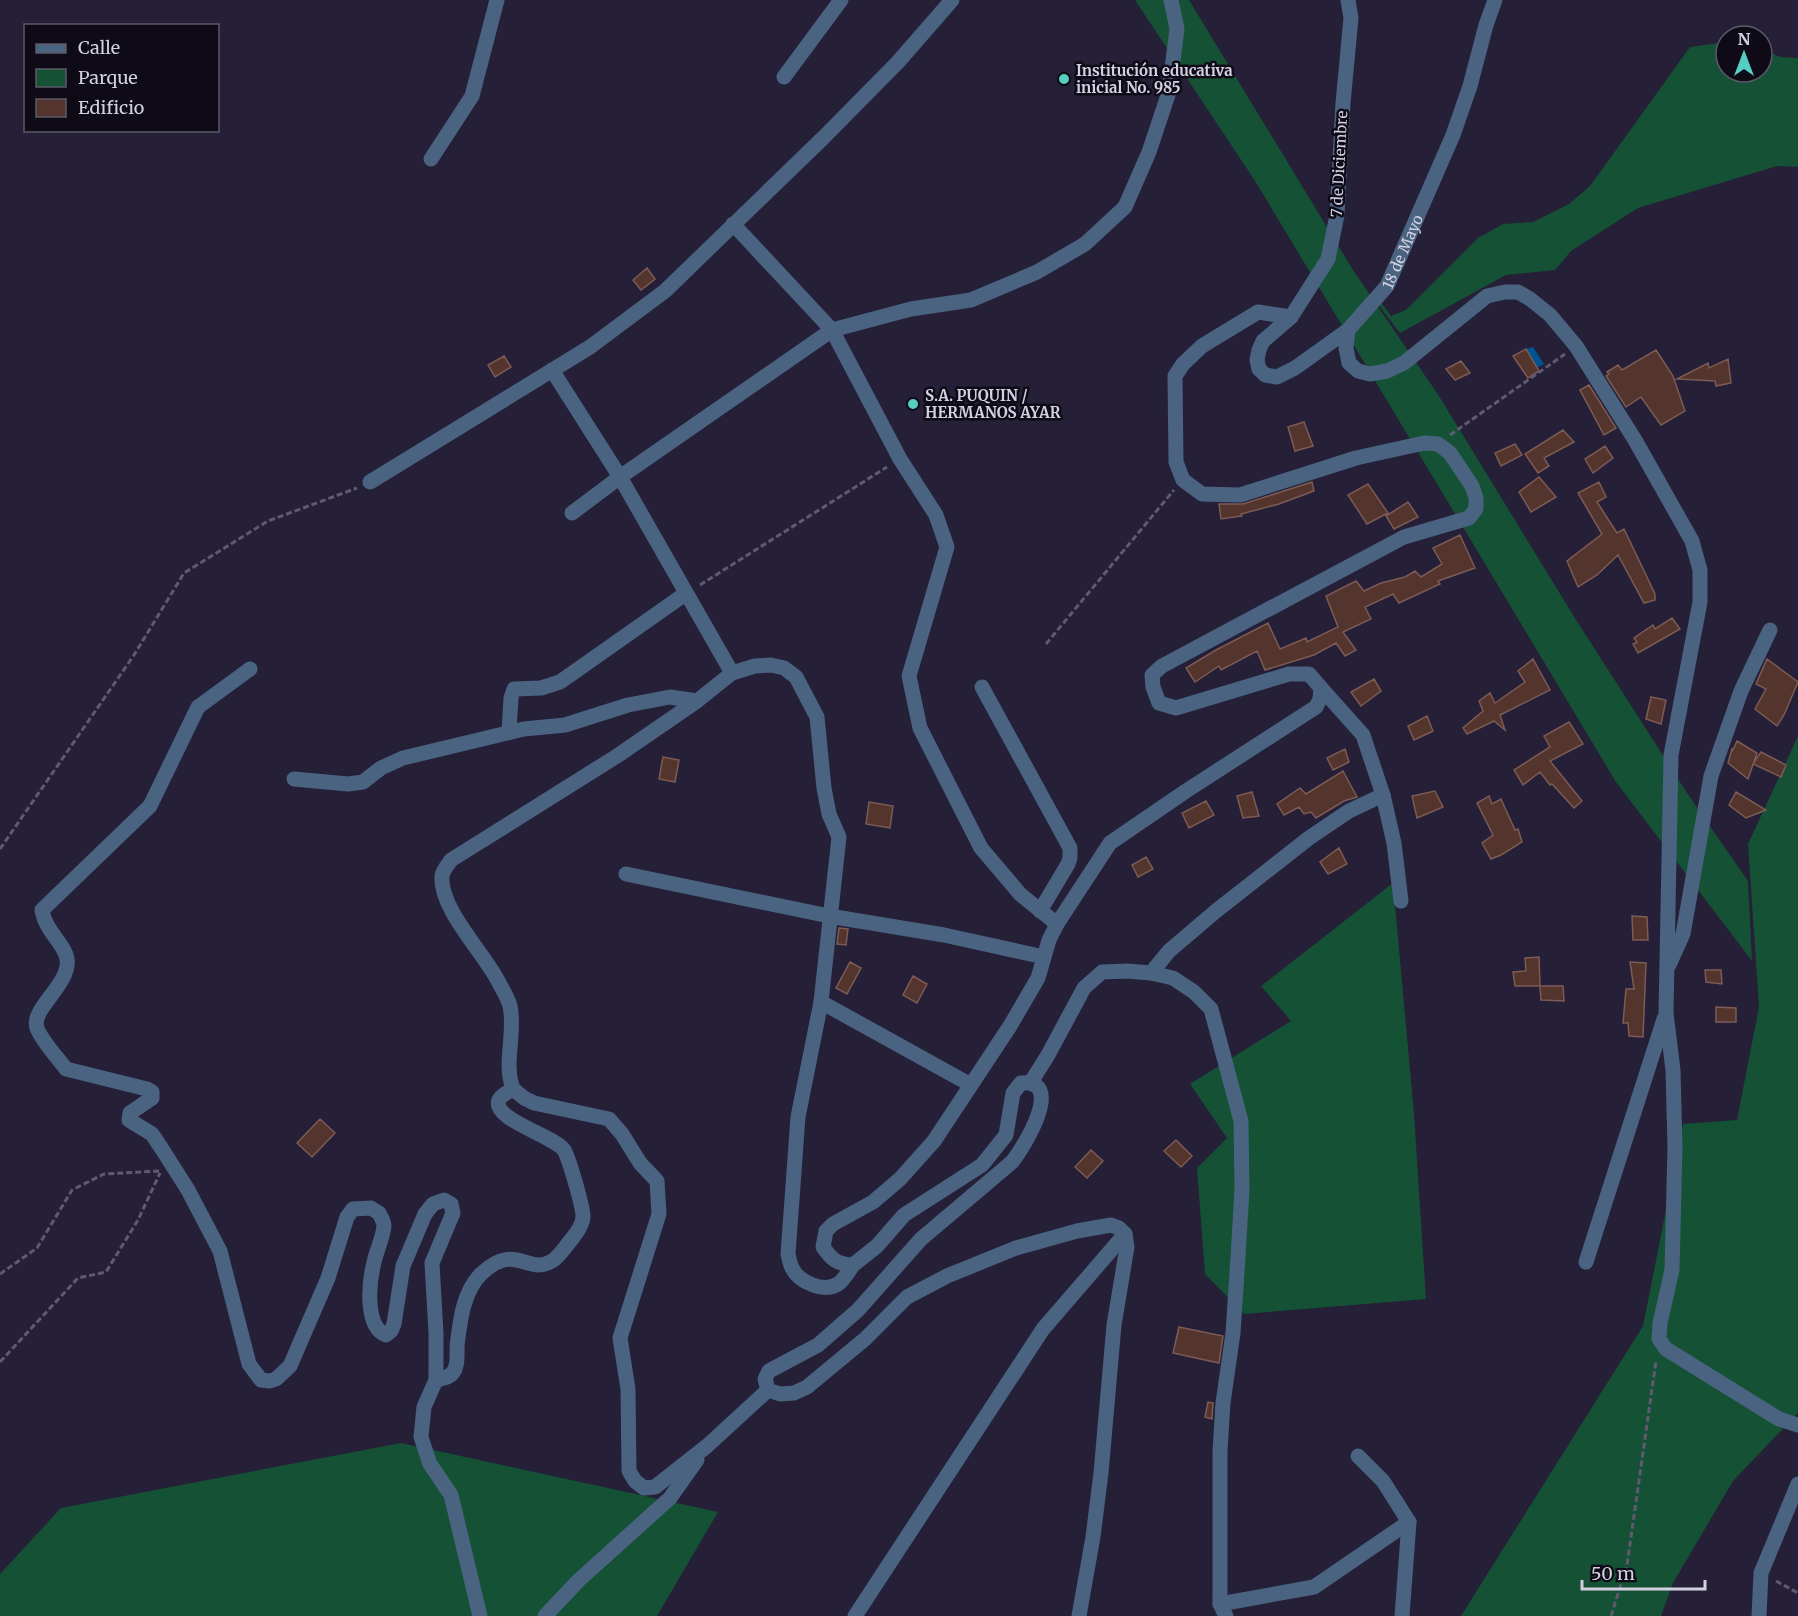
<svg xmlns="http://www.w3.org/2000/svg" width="1798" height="1616" viewBox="0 0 1798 1616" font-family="Merriweather,serif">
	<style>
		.green { fill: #155135 }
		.water { fill: #005492 }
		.building { fill: #54352e; stroke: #7d5b54; stroke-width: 1.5 }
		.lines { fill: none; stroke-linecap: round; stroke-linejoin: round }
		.path { stroke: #5f5a70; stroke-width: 3; stroke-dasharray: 6 3; stroke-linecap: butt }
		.minor { stroke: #496380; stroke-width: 15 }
		.poi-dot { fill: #57cec2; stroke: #0e0b16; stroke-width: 2 }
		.labels { text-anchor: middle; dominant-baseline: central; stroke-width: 5; stroke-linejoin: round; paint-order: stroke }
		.poi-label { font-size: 15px; font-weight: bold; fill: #d3d0e1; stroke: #0e0b16; text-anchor: start }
		.street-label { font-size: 15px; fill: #d3d0e1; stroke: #0e0b16 }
	</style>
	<rect width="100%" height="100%" fill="#251f38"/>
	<path class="green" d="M 1135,0 L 1189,0 L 1353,270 L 1439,396 L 1573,615 L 1687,793 L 1748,881 L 1752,961 L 1616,782 L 1257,184 Z
		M 1726,42 L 1726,72 L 1762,72 L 1762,49 L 1780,57 L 1798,58 L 1798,167 L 1777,166 L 1638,208 L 1571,251 L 1555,270 L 1506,275 L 1400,333 L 1374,299 L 1377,297 L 1391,316 L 1406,310 L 1478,238 L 1503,224 L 1533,222 L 1569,204 L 1590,186 L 1690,47 Z
		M 1798,736 L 1798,1413 L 1733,1481 L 1673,1583 L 1661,1616 L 1461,1616 L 1643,1326 L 1683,1124 L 1737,1120 L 1759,1007 L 1748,844 Z
		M 1393,883 L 1414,1114 L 1426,1299 L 1244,1314 L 1205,1274 L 1197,1168 L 1227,1138 L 1190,1084 L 1291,1021 L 1261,986 Z
		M 401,1443 L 718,1512 L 657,1616 L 0,1616 L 0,1574 L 61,1508 Z"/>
	<path class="water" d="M 1533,347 L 1544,364 L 1537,368 L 1526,349 Z"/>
	<path class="building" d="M 647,268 L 655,279 L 641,290 L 633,280 Z
		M 1526,349 L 1539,371 L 1528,378 L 1513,356 Z
		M 1656,350 L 1673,376 L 1685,411 L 1661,425 L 1641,397 L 1626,407 L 1606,376 L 1609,374 L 1607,372 L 1618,365 L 1622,370 Z
		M 504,356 L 511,367 L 495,377 L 488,365 Z
		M 1728,359 L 1731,383 L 1716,386 L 1715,381 L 1677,379 L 1708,363 L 1709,368 Z
		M 1461,361 L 1470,373 L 1455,380 L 1446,369 Z
		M 1589,385 L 1616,428 L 1604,435 L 1580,390 Z
		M 1304,422 L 1313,446 L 1295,451 L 1288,427 Z
		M 1563,430 L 1574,442 L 1544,458 L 1549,466 L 1538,473 L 1525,454 Z
		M 1515,444 L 1522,455 L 1501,466 L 1495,453 Z
		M 1605,446 L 1613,458 L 1593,473 L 1585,459 Z
		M 1539,477 L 1556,497 L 1531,512 L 1519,492 Z
		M 1312,482 L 1314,491 L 1279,504 L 1241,514 L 1242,516 L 1221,519 L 1219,504 L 1243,504 Z
		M 1599,482 L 1606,497 L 1597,502 L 1617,533 L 1624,529 L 1655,594 L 1655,600 L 1644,603 L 1618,555 L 1597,575 L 1578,587 L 1567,561 L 1602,534 L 1578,493 Z
		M 1368,484 L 1388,513 L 1367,524 L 1348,495 Z
		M 1408,502 L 1418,517 L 1394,529 L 1386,516 Z
		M 1460,535 L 1475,568 L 1438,581 L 1440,584 L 1399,603 L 1393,594 L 1365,607 L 1371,619 L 1343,632 L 1356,650 L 1345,656 L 1336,643 L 1314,655 L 1265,670 L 1257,651 L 1221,670 L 1219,666 L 1195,682 L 1186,668 L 1216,650 L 1268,623 L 1280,649 L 1306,638 L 1307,642 L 1338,627 L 1326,596 L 1356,581 L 1364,591 L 1381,583 L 1405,577 L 1415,571 L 1421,577 L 1442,564 L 1433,548 Z
		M 1672,618 L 1680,629 L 1638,653 L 1633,644 L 1637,642 L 1634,638 L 1653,625 L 1655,629 Z
		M 1533,659 L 1550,690 L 1500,715 L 1505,730 L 1494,721 L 1467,734 L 1463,728 L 1483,711 L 1479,701 L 1490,693 L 1495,703 L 1525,682 L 1518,671 Z
		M 1767,659 L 1798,682 L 1784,715 L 1777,726 L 1755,709 L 1766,689 L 1756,684 Z
		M 1374,679 L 1381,691 L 1361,706 L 1351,692 Z
		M 1651,697 L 1666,700 L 1661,724 L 1646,719 Z
		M 1427,716 L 1433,731 L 1414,740 L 1408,726 Z
		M 1569,722 L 1583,744 L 1550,761 L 1582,801 L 1574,808 L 1552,784 L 1550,785 L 1540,772 L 1523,785 L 1514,770 L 1550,747 L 1544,736 Z
		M 1737,741 L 1757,753 L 1748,779 L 1728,763 L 1732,749 L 1733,750 Z
		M 1345,749 L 1349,762 L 1333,770 L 1327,758 Z
		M 1761,752 L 1786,765 L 1781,777 L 1753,764 Z
		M 663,757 L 679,760 L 675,782 L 659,779 Z
		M 1343,771 L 1357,797 L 1344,801 L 1316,818 L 1311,812 L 1304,814 L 1299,807 L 1284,815 L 1277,804 L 1300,788 L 1306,794 Z
		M 1435,791 L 1443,807 L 1417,818 L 1412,796 Z
		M 1252,792 L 1259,816 L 1243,818 L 1237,796 Z
		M 1736,792 L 1766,810 L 1746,818 L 1729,805 Z
		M 1489,796 L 1492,804 L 1501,799 L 1515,830 L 1518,829 L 1522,842 L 1501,855 L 1491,859 L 1482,843 L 1493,835 L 1477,803 Z
		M 1206,801 L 1214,815 L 1189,828 L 1182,813 Z
		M 869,802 L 893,806 L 890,828 L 866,824 Z
		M 1339,848 L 1347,864 L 1328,874 L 1320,862 Z
		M 1146,857 L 1153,869 L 1138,877 L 1132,865 Z
		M 1632,916 L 1647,917 L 1648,940 L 1633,940 Z
		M 839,928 L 848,929 L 846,945 L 837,944 Z
		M 1539,957 L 1540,986 L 1515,986 L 1513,972 L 1526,971 L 1525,958 Z
		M 850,962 L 861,968 L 847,994 L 836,988 Z
		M 1630,962 L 1646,963 L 1643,1037 L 1629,1036 L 1628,1023 L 1623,1023 L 1626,989 L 1634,989 Z
		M 1705,970 L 1721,970 L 1722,984 L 1706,982 Z
		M 913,976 L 927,984 L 917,1003 L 903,995 Z
		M 1540,986 L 1563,986 L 1564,1001 L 1541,1000 Z
		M 1716,1007 L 1736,1008 L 1736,1022 L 1716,1022 Z
		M 320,1119 L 335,1133 L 312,1157 L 297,1143 Z
		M 1176,1140 L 1192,1156 L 1181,1167 L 1164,1151 Z
		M 1091,1150 L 1103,1161 L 1087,1178 L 1075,1167 Z
		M 1179,1327 L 1223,1336 L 1219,1363 L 1173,1353 Z
		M 1208,1402 L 1213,1403 L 1212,1419 L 1205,1417 Z"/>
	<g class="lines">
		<path class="path" d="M 1450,435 L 1565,354
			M 700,585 L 887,467
			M 1046,644 L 1174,490
			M 0,849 L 134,655 L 184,573 L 268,521 L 357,488
			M 0,1274 L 37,1248 L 72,1190 L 104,1174 L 159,1171
			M 0,1362 L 78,1278 L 106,1272 L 138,1220 L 160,1173
			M 1776,1581 L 1798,1593
			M 1611,1616 L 1627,1565 L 1656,1361"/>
		<g class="minor">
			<path id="s1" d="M 1348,0 L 1351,18 L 1343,103 L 1337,215 L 1328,259 L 1291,317 L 1263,341 L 1259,350 L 1257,360 L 1259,369 L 1265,375 L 1277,377 L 1295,368 L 1348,330 L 1387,286 L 1453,135 L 1470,86 L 1486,25 L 1495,0"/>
			<path d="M 784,77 L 841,0"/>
			<path d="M 431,159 L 472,96 L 497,0"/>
			<path d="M 733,224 L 832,330 L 900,459 L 936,515 L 947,547 L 909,676 L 920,728 L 981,848 L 1020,894 L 1057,924 L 1110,843 L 1186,791 L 1316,707 L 1320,699 L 1321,688 L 1309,674 L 1289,674 L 1176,708 L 1159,703 L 1153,687 L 1152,675 L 1162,666 L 1404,537 L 1469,518 L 1476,509 L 1476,498 L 1472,486 L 1450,453 L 1438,444 L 1424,443 L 1356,458 L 1240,495 L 1202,494 L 1183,480 L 1176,462 L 1175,376 L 1183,364 L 1202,346 L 1258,312 L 1291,317"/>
			<path d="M 1348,330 L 1346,348 L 1349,363 L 1358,371 L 1370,374 L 1387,371 L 1404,363 L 1487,296 L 1505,292 L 1518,292 L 1530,299 L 1550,315 L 1576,346 L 1635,440 L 1692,541 L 1700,570 L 1700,602 L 1671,755 L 1666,1013 L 1673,1070 L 1675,1147 L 1672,1270 L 1660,1323 L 1659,1339 L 1666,1349 L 1779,1419 L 1798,1425"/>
			<path d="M 552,370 L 620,477 L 732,673"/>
			<path d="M 370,482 L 590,347 L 665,291 L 824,137 L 898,62 L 952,0"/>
			<path d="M 572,513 L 620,477 L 832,330 L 911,309 L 971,300 L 1037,272 L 1085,244 L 1125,207 L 1149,152 L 1169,92 L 1177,29 L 1171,0"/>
			<path d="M 250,669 L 198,707 L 150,806 L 42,910 C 45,931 65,944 67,959 C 71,984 30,1009 37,1028 C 41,1040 58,1058 66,1069 L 147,1089 L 152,1092 L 152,1098 L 130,1113 L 129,1120 L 152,1134 L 162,1149 L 188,1190 L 220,1251 L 249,1364 L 261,1380 L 270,1381 L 276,1379 L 290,1366 L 328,1278 L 347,1217 L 353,1209 L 371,1208 L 379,1213 C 381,1217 384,1222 384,1226 C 383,1239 375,1253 373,1267 C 369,1284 365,1327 386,1335 L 391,1331 L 394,1324 L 403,1266 L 425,1214 L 433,1204 L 444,1200 L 451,1204 L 453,1213 L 432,1263 L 436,1333 L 436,1380 L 424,1407 L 421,1437 L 430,1464 L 451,1495 L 480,1616"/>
			<path d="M 982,687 L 1070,848 L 1070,858 L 1068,864 L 1040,911"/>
			<path d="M 509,732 L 511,698 L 514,689 L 541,688 L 560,682 L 685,594"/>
			<path d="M 294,779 L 348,784 L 363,782 L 381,768 L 403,758 L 524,729 L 565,725 L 628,705 L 670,697 L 697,701"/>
			<path d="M 1383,795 L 1394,843 L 1401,901"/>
			<path d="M 626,874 L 829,916 L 944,935 L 1044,957"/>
			<path d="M 1057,924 L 1049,940 L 1038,978 L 1010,1026 L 934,1141 L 900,1179 L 873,1202 L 833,1224 L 826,1231 L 823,1247 C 832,1260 837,1264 853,1265 L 877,1246 L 904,1215 L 982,1165 L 1006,1135 L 1013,1093 L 1021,1083 C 1066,1079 1024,1147 1012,1162 L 921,1239 L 858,1310 L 818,1345 L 769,1371 L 765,1379 L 768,1390 L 780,1394 L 794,1393 L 807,1387 L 865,1339 L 907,1297 L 947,1276 L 1016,1248 L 1077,1231 L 1111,1225 L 1119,1228 L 1125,1234 L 1127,1247 L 1114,1325 L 1101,1473 L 1093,1537 L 1079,1616"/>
			<path d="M 1669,965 L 1683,934 L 1711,776 L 1741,691 L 1770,630"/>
			<path d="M 1151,973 L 1169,951 L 1216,911 L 1309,838 L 1349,811 L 1383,795 L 1363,735 L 1321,688"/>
			<path d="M 821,1002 L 971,1085"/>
			<path d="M 1031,1082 L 1048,1055 L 1084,988 L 1102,972 L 1127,971 L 1151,973 L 1173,978 L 1194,992 L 1211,1009 L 1241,1121 L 1242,1190 L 1238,1257 L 1233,1333 L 1223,1403 L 1220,1451 L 1220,1604 L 1226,1616"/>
			<path d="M 513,1089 C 503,1063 516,1033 510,1006 C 508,998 502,988 498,981 C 484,953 439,908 442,876 C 443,870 447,866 451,860 L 617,756 L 697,701 L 732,673 L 755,666 L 771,665 L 784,668 L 796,677 L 817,717 L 824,788 L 829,814 L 839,837 L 821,1002 L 798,1117 L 788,1254 C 789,1258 790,1264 792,1268 C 799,1282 823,1293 838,1284 C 843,1281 849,1271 853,1265"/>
			<path d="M 1586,1262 L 1664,1019"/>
			<path d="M 436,1380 C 444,1378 452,1377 455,1369 C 458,1362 457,1352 457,1346 C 460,1321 463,1292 481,1274 C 515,1241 528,1276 552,1261 C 560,1256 565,1247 571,1240 C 576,1234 583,1225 583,1216 C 583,1207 569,1158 564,1150 C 554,1136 491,1119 499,1100 C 501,1095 508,1092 513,1089 L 524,1098 L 534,1103 L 609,1119 L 622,1134 L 640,1163 L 657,1181 L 659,1214 L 620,1338 L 628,1389 L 629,1471 L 635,1481 L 644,1488 L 655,1487 L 707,1446 L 768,1390"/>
			<path d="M 1358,1456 L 1383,1481 L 1409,1522 L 1402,1616"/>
			<path d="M 1220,1604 L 1314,1587 L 1409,1522"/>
			<path d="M 545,1616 L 579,1580 L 670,1498 L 697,1460"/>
			<path d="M 855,1616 L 1043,1329 L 1125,1234"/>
			<path d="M 1759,1616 L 1761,1573 L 1798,1484"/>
		</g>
	</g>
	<g class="poi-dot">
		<circle cx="1064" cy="79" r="6"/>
		<circle cx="913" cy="404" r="6"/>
	</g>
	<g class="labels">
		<g class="poi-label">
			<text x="1076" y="70">Institución educativa<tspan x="1076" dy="17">inicial No. 985</tspan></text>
			<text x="925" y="395">S.A. PUQUIN /<tspan x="925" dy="17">HERMANOS AYAR</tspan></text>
		</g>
		<g class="street-label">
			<text transform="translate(1339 164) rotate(-87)">7 de Diciembre</text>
			<text stroke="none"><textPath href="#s1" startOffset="598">18 de Mayo</textPath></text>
		</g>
	</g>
	<rect x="24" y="24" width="195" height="108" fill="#0e0b16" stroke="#5d5a67" stroke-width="1.5"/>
	<rect x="36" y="44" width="30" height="9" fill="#496380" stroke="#5d5a67" stroke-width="1.5"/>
	<text x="78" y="54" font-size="18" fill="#d3d0e1">Calle</text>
	<rect x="36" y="69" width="30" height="18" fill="#155135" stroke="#5d5a67" stroke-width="1.5"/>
	<text x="78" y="84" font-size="18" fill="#d3d0e1">Parque</text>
	<rect x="36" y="99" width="30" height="18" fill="#54352e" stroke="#5d5a67" stroke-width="1.5"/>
	<text x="78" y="114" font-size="18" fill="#d3d0e1">Edificio</text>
	<g transform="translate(1744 54)"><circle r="28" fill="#0e0b16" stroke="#5d5a67" stroke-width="1.5"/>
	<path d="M0-4.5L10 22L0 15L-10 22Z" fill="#57cec2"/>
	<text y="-9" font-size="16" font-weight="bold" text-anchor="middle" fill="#d3d0e1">N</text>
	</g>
	<path d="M1582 1580v9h123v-9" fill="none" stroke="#d3d0e1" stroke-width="3"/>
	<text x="1591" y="1580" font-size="18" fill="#d3d0e1" stroke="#0e0b16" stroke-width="4.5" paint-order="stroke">50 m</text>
</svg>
